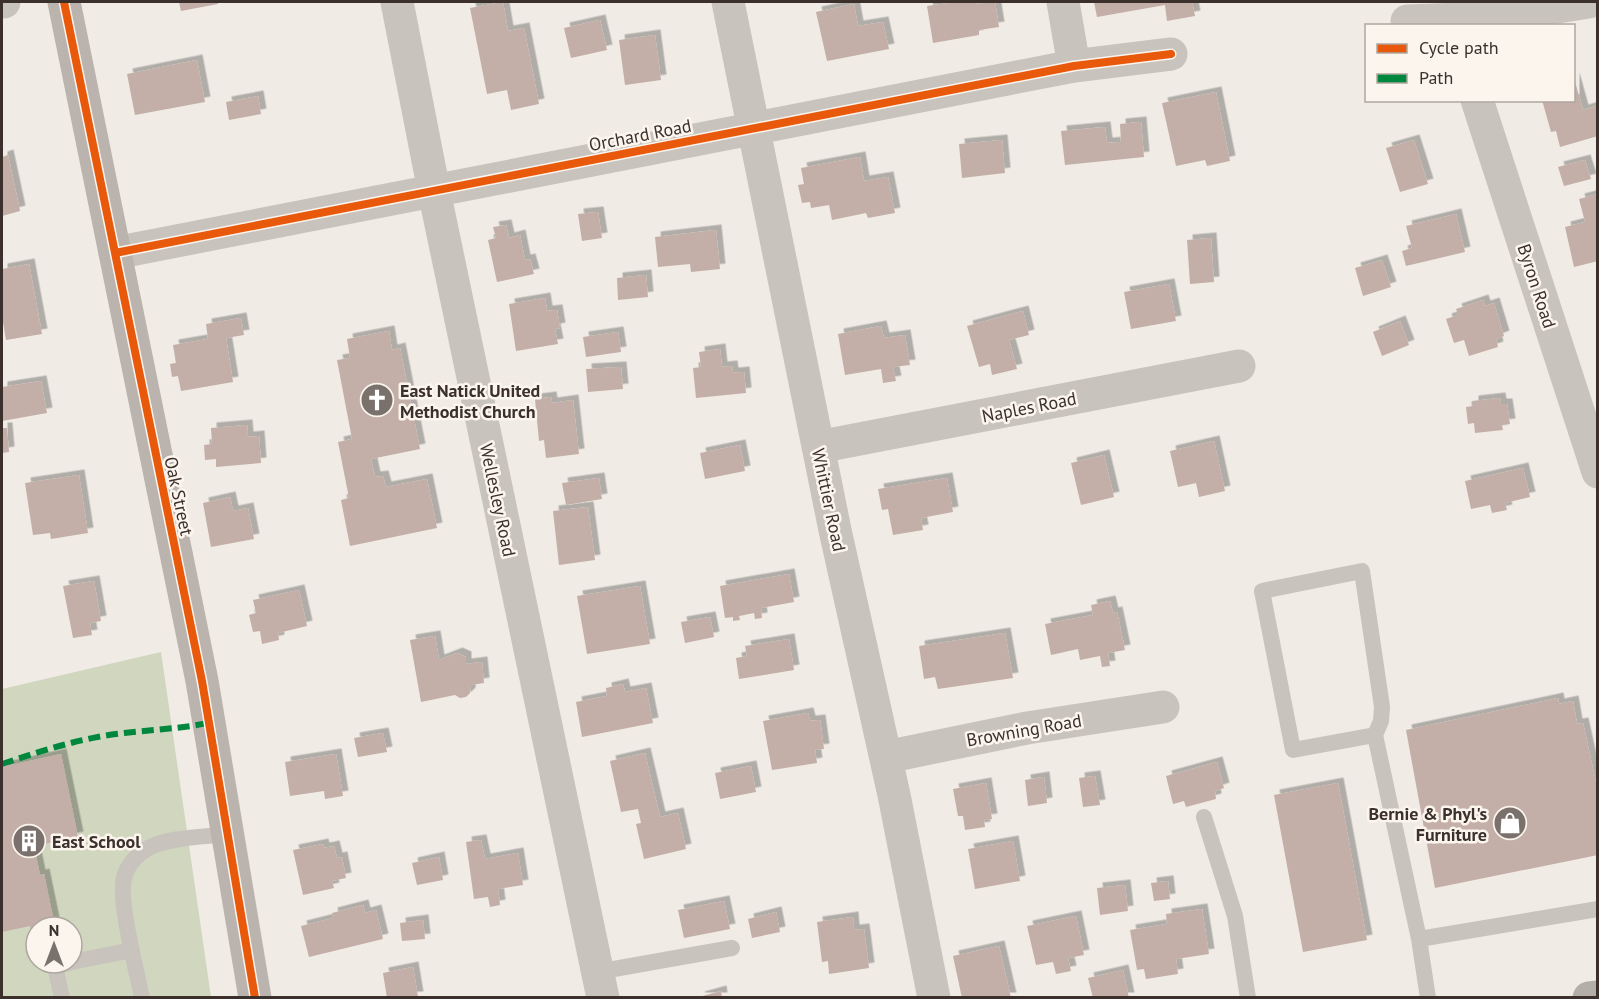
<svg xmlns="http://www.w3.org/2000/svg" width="1599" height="999" viewBox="0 0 1599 999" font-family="'PT Sans',sans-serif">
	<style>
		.green { fill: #d1d6bf; fill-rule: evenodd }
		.building { fill: #c3afa7; filter: url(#shadow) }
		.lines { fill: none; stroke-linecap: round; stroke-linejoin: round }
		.service { stroke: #c9c3be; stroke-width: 16 }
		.minor { stroke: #c9c3be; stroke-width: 33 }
		.secondary { stroke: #bab3ae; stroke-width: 33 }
		.trunk { stroke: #b4aea8; stroke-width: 33 }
		.quiet { stroke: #00873e; stroke-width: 6; stroke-dasharray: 12 6; stroke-linecap: butt }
		.cycleway-casing { stroke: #fbf5ee; stroke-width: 11 }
		.cycleway { stroke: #e8590c; stroke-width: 8 }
		.labels { text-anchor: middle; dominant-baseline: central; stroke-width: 5; stroke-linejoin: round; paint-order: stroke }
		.street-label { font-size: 18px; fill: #3b302b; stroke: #fbf5ee }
		.poi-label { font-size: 18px; font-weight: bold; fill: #3b302b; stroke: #fbf5ee; text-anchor: start }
	</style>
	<defs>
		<filter id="shadow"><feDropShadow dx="5.5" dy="-5.5" stdDeviation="0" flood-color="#0004"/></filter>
	</defs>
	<rect width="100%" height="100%" fill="#f0ebe5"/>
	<path class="green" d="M 161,652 L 211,997 L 2,997 L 2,689 ZM 36,927 L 72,927 L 72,963 L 36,963 Z"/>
	<path class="building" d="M 179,2 L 218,2 L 218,4 L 181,11 Z
		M 503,2 L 508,31 L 524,28 L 539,104 L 511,110 L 507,90 L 487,94 L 470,8 Z
		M 956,2 L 975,2 L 975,4 L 995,2 L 999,27 L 979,30 L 979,35 L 933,43 L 927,6 Z
		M 1094,2 L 1192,2 L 1195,16 L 1167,21 L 1165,5 L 1097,17 Z
		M 854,4 L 858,26 L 883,22 L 889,49 L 827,61 L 816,12 Z
		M 600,20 L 607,50 L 571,58 L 564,28 Z
		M 655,35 L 661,80 L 625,85 L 619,40 Z
		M 197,60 L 205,102 L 135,115 L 127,74 Z
		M 1574,78 L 1583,110 L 1596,106 L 1598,136 L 1560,147 L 1556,131 L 1551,132 L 1542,100 L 1574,100 Z
		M 1216,92 L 1230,161 L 1207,166 L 1205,160 L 1176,166 L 1162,103 Z
		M 258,96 L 261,114 L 229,120 L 226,102 Z
		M 1141,122 L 1144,157 L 1065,165 L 1061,131 L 1105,127 L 1107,143 L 1121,142 L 1120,124 Z
		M 1002,140 L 1005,173 L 962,178 L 959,144 Z
		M 1414,140 L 1428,184 L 1400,192 L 1386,148 Z
		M 8,155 L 20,211 L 2,216 L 2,157 Z
		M 860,157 L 864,181 L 888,177 L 895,213 L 868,218 L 866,213 L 832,220 L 829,205 L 811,208 L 810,202 L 802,203 L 798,185 L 804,184 L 801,168 Z
		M 1585,160 L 1591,179 L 1564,186 L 1558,167 Z
		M 1598,194 L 1598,261 L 1574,267 L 1565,227 L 1585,222 L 1579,199 Z
		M 598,212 L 602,238 L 582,241 L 578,214 Z
		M 1456,214 L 1465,252 L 1406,266 L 1402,251 L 1412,248 L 1406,226 Z
		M 506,225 L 509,238 L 520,235 L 525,260 L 530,259 L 534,274 L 497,282 L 488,240 L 496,238 L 493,227 Z
		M 716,230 L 720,269 L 691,272 L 690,264 L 658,267 L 655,237 Z
		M 1211,238 L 1214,282 L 1190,284 L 1187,240 Z
		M 1382,260 L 1391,287 L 1363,296 L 1355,268 Z
		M 29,264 L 42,334 L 6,340 L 2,316 L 2,269 Z
		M 646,275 L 648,297 L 618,300 L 617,278 Z
		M 1169,284 L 1176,321 L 1131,329 L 1124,292 Z
		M 545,298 L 547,311 L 557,310 L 560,328 L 555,329 L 558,344 L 516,351 L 509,304 Z
		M 1483,300 L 1485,306 L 1494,303 L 1504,336 L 1496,339 L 1498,347 L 1469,356 L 1464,340 L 1454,343 L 1446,319 L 1458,315 L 1456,309 Z
		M 1023,311 L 1029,335 L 1009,340 L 1017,369 L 992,375 L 990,364 L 979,367 L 967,326 Z
		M 241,318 L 244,335 L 226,338 L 233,382 L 181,391 L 178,376 L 172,377 L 170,364 L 176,363 L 173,345 L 208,339 L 206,324 Z
		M 1400,321 L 1409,345 L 1382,356 L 1373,332 Z
		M 881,326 L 884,338 L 905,335 L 910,365 L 893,367 L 896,381 L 883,383 L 881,369 L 845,375 L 838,334 Z
		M 389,331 L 392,350 L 400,348 L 420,449 L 371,459 L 375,477 L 383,476 L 386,487 L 427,479 L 437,528 L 350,546 L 341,500 L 349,498 L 338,442 L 352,439 L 337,360 L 350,358 L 347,339 Z
		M 618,332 L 621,352 L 586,357 L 583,337 Z
		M 720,349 L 722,367 L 732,366 L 733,373 L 744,372 L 746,393 L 696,398 L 693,368 L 701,367 L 699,352 Z
		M 621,367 L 623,389 L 588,392 L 586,369 Z
		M 41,381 L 47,413 L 2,421 L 2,387 Z
		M 551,397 L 552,403 L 573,400 L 579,454 L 546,458 L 544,440 L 539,441 L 535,399 Z
		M 1500,398 L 1501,404 L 1507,404 L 1510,424 L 1502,425 L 1503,430 L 1475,433 L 1474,423 L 1468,424 L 1466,407 L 1473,406 L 1473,401 Z
		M 247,425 L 248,437 L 259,436 L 261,463 L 216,467 L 216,459 L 205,460 L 204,445 L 212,444 L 211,428 Z
		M 2,428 L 7,428 L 9,452 L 2,453 Z
		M 1214,441 L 1225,491 L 1199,497 L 1196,483 L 1178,487 L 1170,451 Z
		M 740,445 L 745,471 L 705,479 L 700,453 Z
		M 1104,455 L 1114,497 L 1081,505 L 1071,463 Z
		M 1523,468 L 1530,497 L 1505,503 L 1507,510 L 1492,513 L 1490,505 L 1471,509 L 1465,481 Z
		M 79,475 L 88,533 L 51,539 L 50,533 L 33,535 L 25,483 Z
		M 599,478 L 602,499 L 566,505 L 562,483 Z
		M 947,478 L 953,512 L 921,518 L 923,530 L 893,535 L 888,509 L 882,510 L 878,489 Z
		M 230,497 L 233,511 L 248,508 L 254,539 L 211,547 L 203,503 Z
		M 588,507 L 595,560 L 559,565 L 553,511 Z
		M 789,574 L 794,602 L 761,608 L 762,618 L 755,619 L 754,613 L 739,616 L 740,620 L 733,621 L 733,617 L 725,618 L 720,586 Z
		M 94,581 L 101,621 L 90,623 L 92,635 L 73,638 L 63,586 Z
		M 640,586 L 650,644 L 587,654 L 577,596 Z
		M 299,590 L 307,626 L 278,633 L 279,640 L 262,644 L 260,631 L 253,632 L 249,615 L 256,613 L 253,600 Z
		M 1110,601 L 1113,613 L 1117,612 L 1125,650 L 1108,653 L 1110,666 L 1102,667 L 1100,656 L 1080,660 L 1078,649 L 1051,655 L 1045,624 L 1093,615 L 1091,605 Z
		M 710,617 L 714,637 L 685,643 L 681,622 Z
		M 1005,633 L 1013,678 L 938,689 L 935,677 L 924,679 L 919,646 Z
		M 435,636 L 439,660 L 457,653 L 466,657 L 466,664 L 482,662 L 484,683 L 471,685 L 470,693 L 466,697 L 460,698 L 455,695 L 421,702 L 410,640 Z
		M 789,639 L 794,670 L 739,679 L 736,658 L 747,656 L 745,646 Z
		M 623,684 L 625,692 L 646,688 L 653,723 L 582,737 L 576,702 L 607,696 L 606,688 Z
		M 1558,698 L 1559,704 L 1573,701 L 1577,724 L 1583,723 L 1598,792 L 1598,855 L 1435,888 L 1406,730 Z
		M 808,713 L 810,721 L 820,720 L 824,749 L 815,750 L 817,763 L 772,770 L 763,721 Z
		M 383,733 L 387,752 L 358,757 L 354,738 Z
		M 645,753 L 660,817 L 678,813 L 686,849 L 644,859 L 636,824 L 641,823 L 638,809 L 621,812 L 610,761 Z
		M 61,754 L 78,837 L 34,846 L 40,875 L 44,874 L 55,927 L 36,927 L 36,935 L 32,935 L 30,926 L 2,932 L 2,767 Z
		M 336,754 L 343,796 L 325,799 L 324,791 L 290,796 L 285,762 Z
		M 1217,762 L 1224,788 L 1215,791 L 1216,799 L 1186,807 L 1184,801 L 1173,804 L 1166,776 Z
		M 751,766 L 756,792 L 720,799 L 715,773 Z
		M 1095,776 L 1100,805 L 1083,807 L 1079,778 Z
		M 1044,777 L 1047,803 L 1028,806 L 1025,780 Z
		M 986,783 L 992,819 L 984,820 L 985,827 L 965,830 L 963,816 L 958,816 L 953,789 Z
		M 1338,783 L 1367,940 L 1303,952 L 1274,795 Z
		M 481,840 L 485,859 L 518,853 L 523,885 L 498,889 L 500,905 L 490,907 L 488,897 L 474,899 L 466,842 Z
		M 1013,841 L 1020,881 L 975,889 L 968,849 Z
		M 323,844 L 324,848 L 334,846 L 337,858 L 342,857 L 346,878 L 332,881 L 334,888 L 303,895 L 293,850 Z
		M 439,857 L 443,880 L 417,885 L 412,863 Z
		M 1168,881 L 1170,899 L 1154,901 L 1151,883 Z
		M 1125,885 L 1128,911 L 1100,915 L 1097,888 Z
		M 724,901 L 730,929 L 684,938 L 678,910 Z
		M 363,905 L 365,913 L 376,910 L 383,939 L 309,957 L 301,926 L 333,918 L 332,913 Z
		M 1202,909 L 1209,954 L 1176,959 L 1178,974 L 1146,979 L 1144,969 L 1137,970 L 1130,930 L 1167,924 L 1166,914 Z
		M 776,912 L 780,932 L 752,938 L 748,919 Z
		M 1076,916 L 1084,955 L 1068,958 L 1071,971 L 1056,974 L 1053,962 L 1036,965 L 1027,926 Z
		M 853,917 L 854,930 L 864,929 L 869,968 L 829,974 L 828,961 L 822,962 L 817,922 Z
		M 423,920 L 425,939 L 402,941 L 400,923 Z
		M 999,946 L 1011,998 L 962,998 L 953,956 Z
		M 413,967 L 418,997 L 387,998 L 383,973 Z
		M 1123,970 L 1129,998 L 1093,998 L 1088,978 Z
		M 721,991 L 722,998 L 700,998 L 699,997 Z"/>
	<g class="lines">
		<path class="service" d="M 1375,735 L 1293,750 L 1262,591 L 1362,571 L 1382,707 L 1381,721 L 1375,735 L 1419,939 L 1428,998
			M 1204,817 L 1235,916 L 1248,998
			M 1419,939 L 1598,909
			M 72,962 L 132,950
			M 597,972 L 732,948
			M 62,998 L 55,966 L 69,963
			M 142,998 C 137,971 118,902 124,878 C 127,865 138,854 150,847 C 172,837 203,837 228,834"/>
		<path class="minor" d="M 2,2 L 4,2
			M 397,2 L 434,191 L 603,998
			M 728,2 L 835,530 L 894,795 L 934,998
			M 1063,2 L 1074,66
			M 1407,21 L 1488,18 L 1589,2
			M 1477,100 L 1598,472
			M 115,253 L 1074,66 L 1171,54
			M 818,447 L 1239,366
			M 886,757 L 1027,728 L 1163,707"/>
		<path class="secondary" d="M 64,2 L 202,681 L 255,998"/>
		<path class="trunk" d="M 1589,998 L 1598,997"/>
		<path class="quiet" d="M 2,764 C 35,753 69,742 103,736 C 138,730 174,730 208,723"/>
		<g class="cycleway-casing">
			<path id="cycleway" d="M 64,2 L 202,681 L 255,998
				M 115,253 L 1074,66 L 1171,54"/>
		</g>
		<use href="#cycleway" class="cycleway"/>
	</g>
	<defs>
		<g id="church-disc" transform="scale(1.725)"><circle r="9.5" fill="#7a716c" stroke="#fbf5ee"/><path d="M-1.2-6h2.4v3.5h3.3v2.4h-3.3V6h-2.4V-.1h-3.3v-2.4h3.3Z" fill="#fff"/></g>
		<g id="shop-disc" transform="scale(1.725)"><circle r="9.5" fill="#7a716c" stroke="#fbf5ee"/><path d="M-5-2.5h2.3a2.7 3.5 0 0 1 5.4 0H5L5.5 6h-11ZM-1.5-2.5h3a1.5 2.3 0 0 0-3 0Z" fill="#fff"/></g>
		<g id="building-disc" transform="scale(1.725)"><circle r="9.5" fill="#7a716c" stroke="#fbf5ee"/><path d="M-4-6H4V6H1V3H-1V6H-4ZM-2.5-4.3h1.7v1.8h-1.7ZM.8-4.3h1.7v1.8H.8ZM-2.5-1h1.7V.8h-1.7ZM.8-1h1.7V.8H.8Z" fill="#fff"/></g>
	</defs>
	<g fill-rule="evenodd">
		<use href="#church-disc" x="377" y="400"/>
		<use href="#shop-disc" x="1510" y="823"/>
		<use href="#building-disc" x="29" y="841"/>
	</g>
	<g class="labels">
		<g class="street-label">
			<text transform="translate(640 135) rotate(-11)">Orchard Road</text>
			<text transform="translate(1537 286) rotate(72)">Byron Road</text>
			<text transform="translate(1029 407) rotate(-11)">Naples Road</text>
			<text transform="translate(179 496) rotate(78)">Oak Street</text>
			<text transform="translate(498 500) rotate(78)">Wellesley Road</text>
			<text transform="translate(829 500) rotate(78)">Whittier Road</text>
			<text transform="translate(1024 730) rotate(-10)">Browning Road</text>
		</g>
		<g class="poi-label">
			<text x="400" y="390">East Natick United<tspan x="400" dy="21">Methodist Church</tspan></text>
			<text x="1487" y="813" text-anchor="end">Bernie &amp; Phyl's<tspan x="1487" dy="21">Furniture</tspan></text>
			<text x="52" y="841">East School</text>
		</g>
	</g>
	<rect width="1599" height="999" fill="none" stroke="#3b302b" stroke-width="6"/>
	<rect x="1365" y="24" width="210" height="78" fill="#fbf5ee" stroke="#aea6a0" stroke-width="1.5"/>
	<rect x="1377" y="44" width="30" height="9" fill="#e8590c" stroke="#aea6a0" stroke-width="1.5"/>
	<text x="1419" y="54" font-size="18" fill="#3b302b">Cycle path</text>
	<rect x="1377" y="74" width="30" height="9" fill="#00873e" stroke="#aea6a0" stroke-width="1.5"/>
	<text x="1419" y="84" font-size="18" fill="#3b302b">Path</text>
	<g transform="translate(54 945)"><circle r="28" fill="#fbf5ee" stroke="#aea6a0" stroke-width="1.5"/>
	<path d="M0-4.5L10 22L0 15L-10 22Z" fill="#7a716c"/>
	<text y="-9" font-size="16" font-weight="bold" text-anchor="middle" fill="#3b302b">N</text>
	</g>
</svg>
